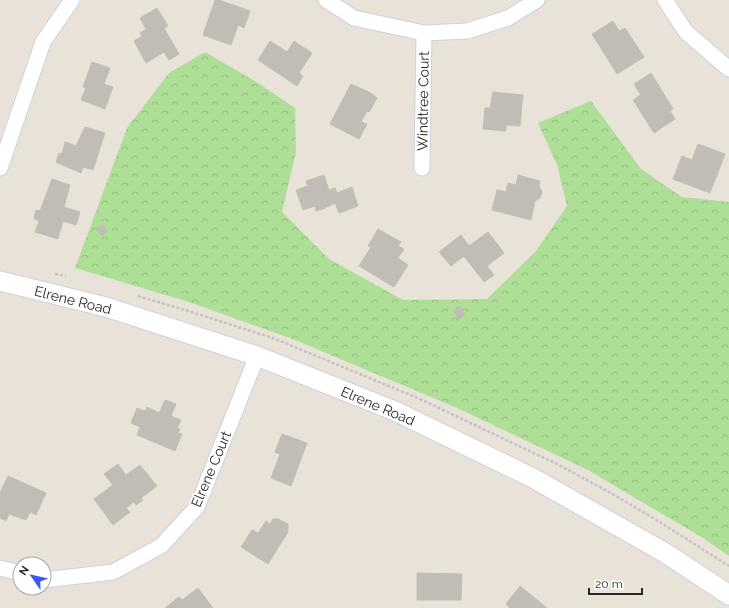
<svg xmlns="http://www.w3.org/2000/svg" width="729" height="608" viewBox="0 0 729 608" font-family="Raleway,sans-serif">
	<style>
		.forest { fill: url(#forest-crowns) }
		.building { fill: #c1bcb5; stroke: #c4beb3 }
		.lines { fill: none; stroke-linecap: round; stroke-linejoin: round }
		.minor-casing { stroke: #ced1e0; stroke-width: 17 }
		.tertiary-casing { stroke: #ced1e0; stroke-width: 21 }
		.path { stroke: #c3c3c3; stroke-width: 2.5; stroke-dasharray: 3 2; stroke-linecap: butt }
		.minor { stroke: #fff; stroke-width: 15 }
		.tertiary { stroke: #fff; stroke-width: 19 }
		.labels { text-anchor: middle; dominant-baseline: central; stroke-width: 3.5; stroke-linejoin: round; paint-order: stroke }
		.street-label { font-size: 14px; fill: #272727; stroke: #fff }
	</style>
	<defs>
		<pattern id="forest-crowns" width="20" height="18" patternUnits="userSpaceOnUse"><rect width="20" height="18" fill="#addf96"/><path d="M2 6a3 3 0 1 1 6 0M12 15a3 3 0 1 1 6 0" fill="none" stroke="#95bf81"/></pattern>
	</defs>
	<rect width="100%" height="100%" fill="#e9e2d8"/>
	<path class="forest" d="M 205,52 L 258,83 L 295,108 L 296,152 L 282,212 L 329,259 L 403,300 L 487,299 L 536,251 L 567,206 L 557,165 L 538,123 L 591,101 L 641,169 L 682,197 L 729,202 L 729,556 L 703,538 L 588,470 L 455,407 L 290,338 L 189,302 L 75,268 L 127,128 L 169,73 Z"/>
	<path class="building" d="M 215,0 L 219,0 L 250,11 L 244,28 L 238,25 L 231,45 L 203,35 Z
		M 157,8 L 168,26 L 164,28 L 179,54 L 169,60 L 164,52 L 146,63 L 134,41 L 142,36 L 140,33 L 146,29 L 140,18 Z
		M 613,21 L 619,31 L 625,28 L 644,57 L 617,74 L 592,34 Z
		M 270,41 L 287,52 L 294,41 L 312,53 L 299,73 L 303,76 L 297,86 L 258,60 Z
		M 92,62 L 110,68 L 104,84 L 113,87 L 105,109 L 81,100 L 86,88 L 83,87 Z
		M 651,73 L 673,109 L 670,111 L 675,119 L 654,133 L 633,100 L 641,95 L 634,84 Z
		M 351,84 L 371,93 L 377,98 L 369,112 L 367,111 L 361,122 L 367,124 L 359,139 L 330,124 Z
		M 493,92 L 523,95 L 520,126 L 506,125 L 506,131 L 483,129 L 485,108 L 490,108 Z
		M 85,127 L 105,133 L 93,170 L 83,167 L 81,173 L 56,162 L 59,153 L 62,154 L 65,142 L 76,146 Z
		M 698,144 L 725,154 L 710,193 L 673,179 L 682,156 L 692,160 Z
		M 324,175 L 329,190 L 335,188 L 337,193 L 352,187 L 358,206 L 339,213 L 335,203 L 323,209 L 316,211 L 315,206 L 303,210 L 296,190 L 308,186 L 306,181 Z
		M 518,175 L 540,181 L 539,186 L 542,192 L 540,198 L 535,201 L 531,220 L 492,210 L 497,190 L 506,192 L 508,183 L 516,185 Z
		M 52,179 L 70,185 L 64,207 L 80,212 L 76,225 L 63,221 L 58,239 L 35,232 L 39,221 L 34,219 L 36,210 L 40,211 Z
		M 103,225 L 107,232 L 102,236 L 97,228 Z
		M 378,229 L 401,242 L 398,246 L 404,249 L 398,258 L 408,265 L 394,287 L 359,266 L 371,247 L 368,246 Z
		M 488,232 L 504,253 L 487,266 L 494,275 L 484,282 L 464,256 L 451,266 L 439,252 L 461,235 L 469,246 Z
		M 459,306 L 465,314 L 459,319 L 453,312 Z
		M 165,400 L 176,404 L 171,416 L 181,420 L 177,428 L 180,429 L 178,433 L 182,434 L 175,451 L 137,435 L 140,427 L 131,423 L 137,408 L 145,411 L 147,407 L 159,413 Z
		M 282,434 L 307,443 L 291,486 L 271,478 L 280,454 L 275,452 Z
		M 118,464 L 126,475 L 140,465 L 157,486 L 141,498 L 143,500 L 136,505 L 134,502 L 126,508 L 130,512 L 113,525 L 94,499 L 113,485 L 104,474 Z
		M 8,476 L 46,493 L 36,515 L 30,512 L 26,520 L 9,514 L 6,521 L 0,518 L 0,493 Z
		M 273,519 L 278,519 L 288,524 L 288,532 L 268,564 L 241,547 L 252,530 L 258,533 L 266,521 L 270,524 Z
		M 417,573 L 462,574 L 461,600 L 417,600 Z
		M 520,586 L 547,608 L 510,608 L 506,604 Z
		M 198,588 L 213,608 L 165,608 L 179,597 L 182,600 Z"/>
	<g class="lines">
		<g class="minor-casing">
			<path id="minor" d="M 326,0 L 354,18 L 424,33 L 467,31 L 508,18 L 537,0
				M 665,0 L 686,32 L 729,69
				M 0,168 L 43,42 L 72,0
				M 422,168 L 424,33
				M 0,568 L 20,573
				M 44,580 L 113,572 L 161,546 L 197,507 L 257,356"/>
		</g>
		<g class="tertiary-casing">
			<path id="tertiary" d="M 0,281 L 106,307 L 257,356 L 395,411 L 533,478 L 667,554 L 729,595"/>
		</g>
		<path class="path" d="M 55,274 L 66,276
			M 138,296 L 185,310 L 273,338 L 420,399 L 559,465 L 609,492 L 655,519 L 729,566"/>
		<use href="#minor" class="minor"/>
		<use href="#tertiary" class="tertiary"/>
	</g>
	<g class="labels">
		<g class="street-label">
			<text transform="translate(423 101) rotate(-89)">Windtree Court</text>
			<text transform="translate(73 300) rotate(14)">Elrene Road</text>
			<text transform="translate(378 406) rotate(23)">Elrene Road</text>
			<text transform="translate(211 469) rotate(-67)">Elrene Court</text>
		</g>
	</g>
	<g transform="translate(32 576) rotate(304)"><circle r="19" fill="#ffffff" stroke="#a9a9a9"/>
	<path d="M0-3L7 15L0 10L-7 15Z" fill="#3c5af2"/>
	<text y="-6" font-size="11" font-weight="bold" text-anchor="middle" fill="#272727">N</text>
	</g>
	<path d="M589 588v6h53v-6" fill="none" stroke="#272727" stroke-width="2"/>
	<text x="595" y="588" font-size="12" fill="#272727" stroke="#ffffff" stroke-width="3" paint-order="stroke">20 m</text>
</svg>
